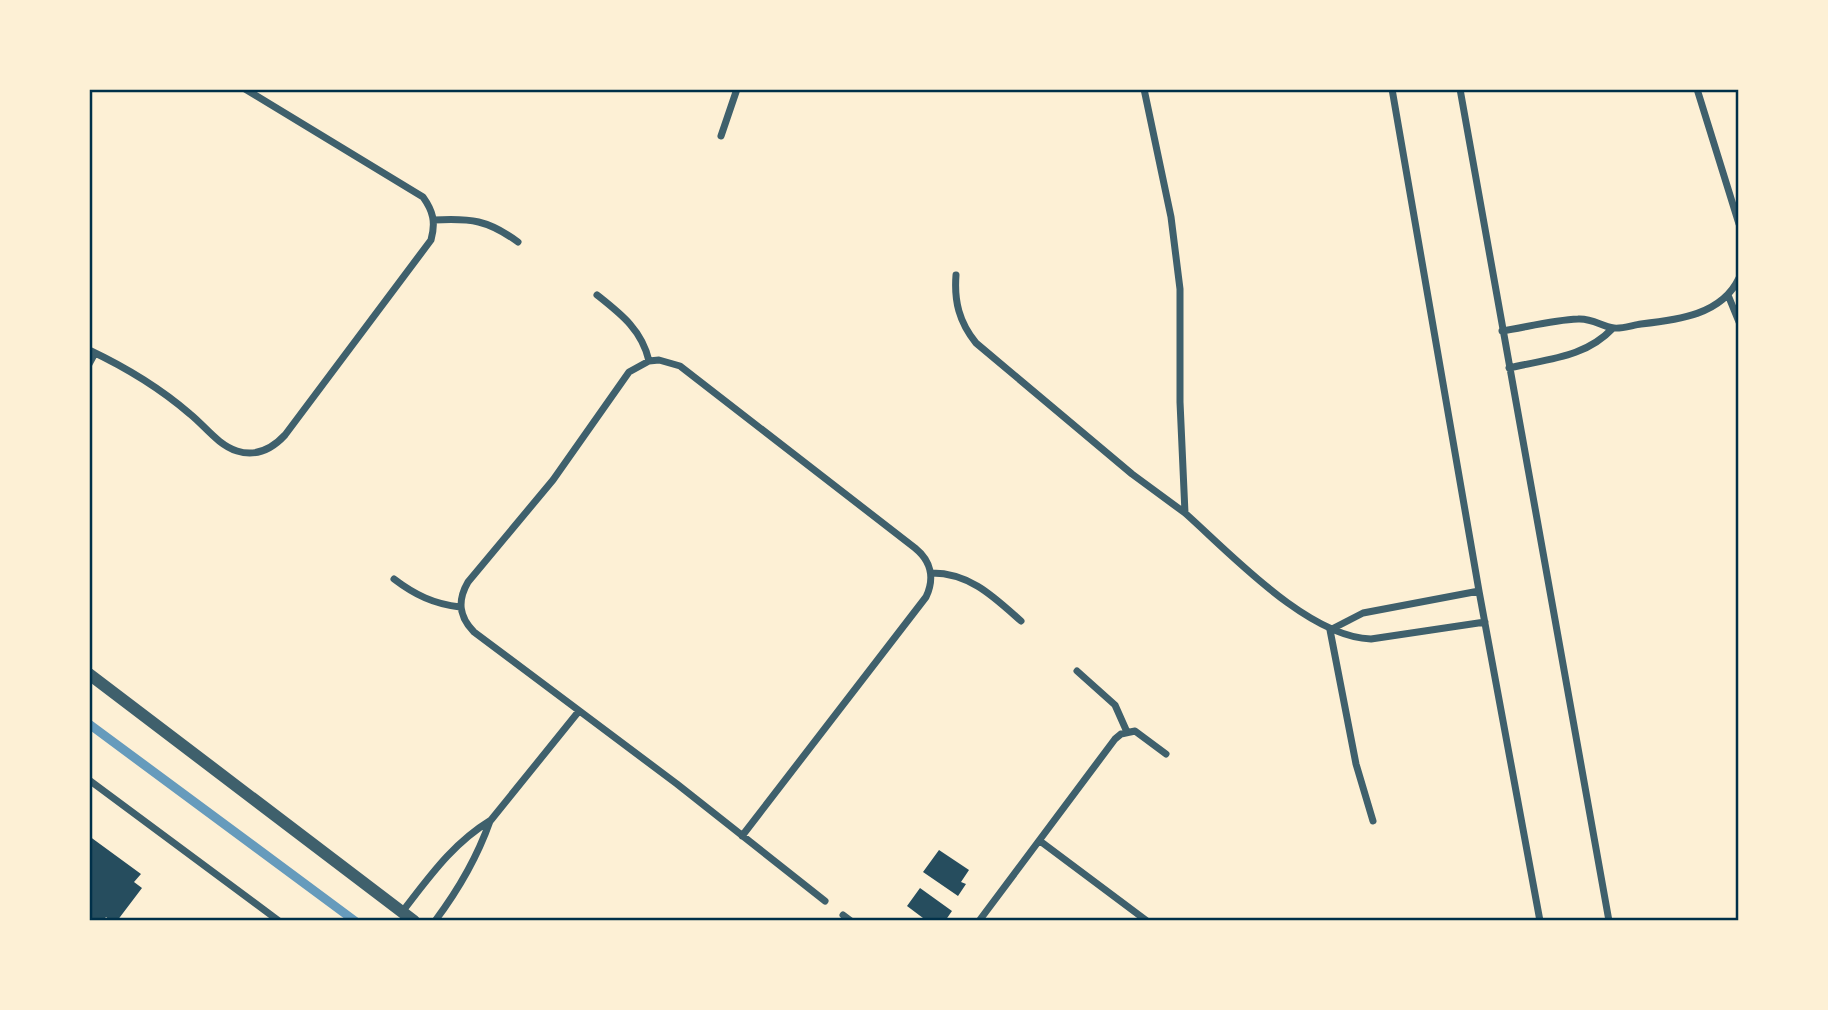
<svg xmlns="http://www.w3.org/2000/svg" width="1828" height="1010" viewBox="0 0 1828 1010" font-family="'Space Grotesk',sans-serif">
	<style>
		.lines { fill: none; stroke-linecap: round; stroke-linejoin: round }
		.stream { stroke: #669bbc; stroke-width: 9 }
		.building { fill: #264d5e }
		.minor { stroke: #3f606c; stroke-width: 7 }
		.tertiary { stroke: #3f606c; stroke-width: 12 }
		.neatline { fill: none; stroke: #003049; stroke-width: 2.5 }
	</style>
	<rect width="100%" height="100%" fill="#fdf0d5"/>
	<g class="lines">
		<path class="stream" d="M 89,724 L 355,921"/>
	</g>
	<path class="building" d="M 89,836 L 141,874 L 134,882 L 142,888 L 117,921 L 111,921 L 106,917 L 103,921 L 93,921 L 89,918 Z
		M 939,850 L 969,870 L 961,882 L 966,884 L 958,896 L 923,872 Z
		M 920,888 L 952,911 L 945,921 L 927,921 L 907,906 Z"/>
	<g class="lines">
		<path class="minor" d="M 1144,89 L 1171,217 L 1180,289 L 1180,402 L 1185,513 C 1231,554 1308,637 1371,639 L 1485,622
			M 1392,89 L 1479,591 L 1540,921
			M 1460,89 L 1609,921
			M 1697,89 L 1739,224
			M 721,136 L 737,89
			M 434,220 C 471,218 488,220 518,242
			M 956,275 C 954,301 959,322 976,343 L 1132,474 L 1185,513
			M 597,295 C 621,314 642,330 649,361
			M 1728,295 L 1739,322
			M 1502,331 C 1527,327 1553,320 1578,319 C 1593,318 1602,327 1614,328 C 1622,329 1633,325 1641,324 C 1677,320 1722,315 1739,278
			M 89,350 C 125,367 160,388 190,414 C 205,426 218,445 237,451 C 256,457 272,449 285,435 L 431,240 C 436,222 433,211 423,197 L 245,89
			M 89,364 L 95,353
			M 1509,368 C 1547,359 1585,358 1613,328
			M 932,573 C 970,573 994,597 1021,621
			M 394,579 C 415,595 434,604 460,607
			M 1330,630 L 1356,764 L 1373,821
			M 1330,630 L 1363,613 L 1479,591
			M 1077,671 L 1115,705 L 1127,732
			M 89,780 L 279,921
			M 742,836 L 926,597 C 935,578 931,561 915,548 L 680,366 L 659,360 L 649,361 L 629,372 L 553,480 L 468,582 C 457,601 459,617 474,632 L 677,784 L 825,901
			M 1040,841 L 1147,921
			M 402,912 C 430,876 452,844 491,820 L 579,711
			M 843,915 L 851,921
			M 435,921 C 459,889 477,858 490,821
			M 979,921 L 1115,739 L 1121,734 L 1135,731 L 1166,754"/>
		<path class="tertiary" d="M 89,674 L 414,921"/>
	</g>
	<rect width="1828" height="1010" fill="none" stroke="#fdf0d5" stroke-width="182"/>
	<rect x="91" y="91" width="1646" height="828" class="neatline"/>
</svg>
